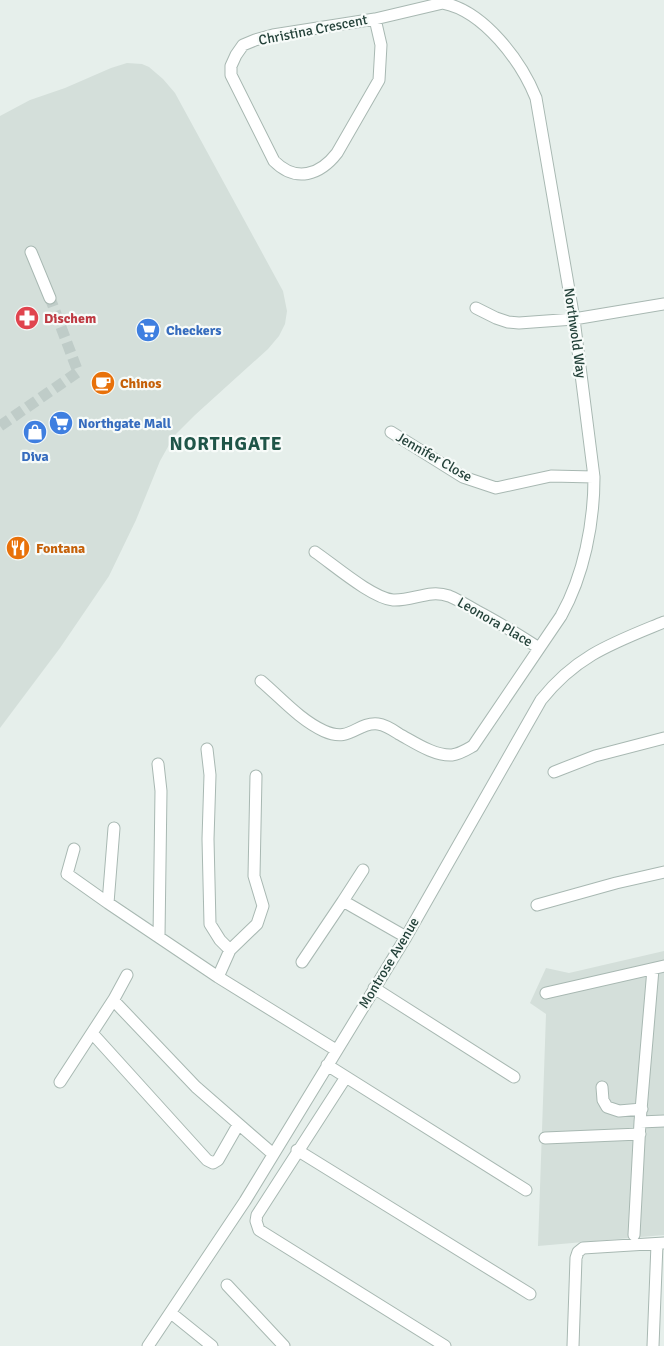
<svg xmlns="http://www.w3.org/2000/svg" width="664" height="1346" viewBox="0 0 664 1346" font-family="Signika,sans-serif">
	<style>
		.built { fill: #d4dfda }
		.lines { fill: none; stroke-linecap: round; stroke-linejoin: round }
		.street-tunnel { stroke: #bfccc8; stroke-width: 11; stroke-dasharray: 11 5.5; stroke-linecap: butt }
		.street-casing { stroke: #a8b8b2; stroke-width: 13 }
		.street { stroke: #fff; stroke-width: 11 }
		.labels { text-anchor: middle; dominant-baseline: central; stroke-width: 4.5; stroke-linejoin: round; paint-order: stroke }
		.street-label { font-size: 14px; fill: #24423a; stroke: #f7fbf9 }
		.health-label { font-size: 14px; font-weight: bold; fill: #be3a42; stroke: #f7fbf9; text-anchor: start }
		.shop-label { font-size: 14px; font-weight: bold; fill: #366cbe; stroke: #f7fbf9; text-anchor: start }
		.food-label { font-size: 14px; font-weight: bold; fill: #c56008; stroke: #f7fbf9; text-anchor: start }
		.district-label { font-size: 19px; font-weight: bold; letter-spacing: 1px; fill: #1f5548; stroke: #f7fbf9 }
	</style>
	<rect width="100%" height="100%" fill="#e6efeb"/>
	<path class="built" d="M 127,63 L 142,64 L 149,67 L 163,79 L 175,93 L 283,291 L 287,311 L 285,324 L 279,336 L 268,349 L 195,415 L 174,436 L 160,461 L 136,520 L 109,576 L 60,648 L 0,728 L 0,116 L 30,100 L 65,88 L 111,68 Z
		M 664,951 L 664,1235 L 538,1246 L 546,1014 L 530,1003 L 546,968 L 569,973 Z"/>
	<g class="lines">
		<path class="street-tunnel" d="M 0,426 L 78,372 L 50,298"/>
		<g class="street-casing">
			<path id="street" d="M 31,252 L 50,298
				M 476,308 L 496,318 L 508,322 L 519,323 L 574,319 L 664,304
				M 391,432 L 463,477 L 496,488 L 551,476 L 594,477
				M 315,552 C 334,565 372,598 393,600 C 413,601 429,589 449,596 C 459,600 468,606 477,611 C 498,622 519,635 539,648
				M 261,681 C 281,698 300,720 324,731 C 351,743 356,722 378,724 C 386,725 393,730 399,734 C 414,742 434,756 452,755 C 460,754 466,750 473,746 L 561,616 C 584,575 594,523 594,477 L 574,319 L 536,98 C 521,61 484,11 443,3 L 375,19 L 273,35 L 255,40 L 243,45 L 236,55 L 231,66 L 231,75 L 274,161 C 296,183 320,175 337,153 L 379,80 L 381,45 L 375,19
				M 207,749 L 210,775 L 208,839 L 210,924 L 220,940 L 230,950 L 218,977
				M 158,764 L 161,791 L 159,936
				M 554,772 L 595,756 L 664,738
				M 74,849 L 67,874 L 108,903 L 218,977 L 336,1050
				M 363,870 L 343,901 L 406,937
				M 108,903 L 114,828
				M 537,905 L 616,883 L 664,872
				M 230,950 L 257,924 L 263,906 L 254,876 L 256,776
				M 302,962 L 343,901
				M 127,975 L 114,999 L 115,1002 L 196,1087 L 273,1154
				M 374,988 L 514,1077
				M 546,993 L 664,966
				M 92,1033 L 207,1160 L 213,1163 L 218,1160 L 238,1125
				M 327,1065 L 526,1190
				M 346,1077 L 257,1215 L 256,1221 L 259,1230 L 445,1346
				M 60,1082 L 114,999
				M 602,1087 L 603,1100 L 607,1107 L 619,1111 L 642,1109
				M 640,1122 L 664,1121
				M 545,1138 L 640,1134
				M 297,1150 L 530,1294
				M 634,1235 L 640,1122 L 653,969
				M 227,1285 L 284,1346
				M 171,1313 L 212,1346
				M 148,1346 L 245,1201 L 406,937 L 541,700 C 577,655 613,643 664,622
				M 573,1346 L 576,1258 L 578,1252 L 583,1248 L 664,1243
				M 653,1346 L 657,1244"/>
		</g>
		<use href="#street" class="street"/>
	</g>
	<defs>
		<g id="pharmacy-disc" transform="scale(1.25)"><circle r="9.5" fill="#e0444e" stroke="#f7fbf9"/><path d="M-2-6h4v4h4v4h-4v4h-4v-4h-4v-4h4Z" fill="#fff"/></g>
		<g id="supermarket-disc" transform="scale(1.25)"><circle r="9.5" fill="#3f7fe0" stroke="#f7fbf9"/><path d="M-6-5.5h2.5l.6 2H6L4.5 2H-2.5L-4.4-4H-6ZM-1.5 3.2a1.3 1.3 0 1 0 .1 0ZM3 3.2a1.3 1.3 0 1 0 .1 0Z" fill="#fff"/></g>
		<g id="cafe-disc" transform="scale(1.25)"><circle r="9.5" fill="#e8710a" stroke="#f7fbf9"/><path d="M-5.5-4.5H6V0H3Q3 3.5 0 3.5H-2.5Q-5.5 3.5-5.5 0ZM3-3.2v2h1.7v-2ZM-6 4.5H4V6H-6Z" fill="#fff"/></g>
		<g id="shop-disc" transform="scale(1.25)"><circle r="9.5" fill="#3f7fe0" stroke="#f7fbf9"/><path d="M-5-2.5h2.3a2.7 3.5 0 0 1 5.4 0H5L5.5 6h-11ZM-1.5-2.5h3a1.5 2.3 0 0 0-3 0Z" fill="#fff"/></g>
		<g id="restaurant-disc" transform="scale(1.25)"><circle r="9.5" fill="#e8710a" stroke="#f7fbf9"/><path d="M-5-6h1v4h1v-4h1v4h1v-4h1v5L-1.5 .5V6h-2V.5L-5-1ZM5-6V6H3V1.5H1.5Q1.5-4 5-6Z" fill="#fff"/></g>
	</defs>
	<g fill-rule="evenodd">
		<use href="#pharmacy-disc" x="27" y="318"/>
		<use href="#supermarket-disc" x="148" y="330"/>
		<use href="#cafe-disc" x="103" y="383"/>
		<use href="#supermarket-disc" x="61" y="423"/>
		<use href="#shop-disc" x="35" y="432"/>
		<use href="#restaurant-disc" x="18" y="548"/>
	</g>
	<g class="labels">
		<g class="street-label">
			<text transform="translate(313 30) rotate(-11)">Christina Crescent</text>
			<text transform="translate(575 333) rotate(82)">Northwold Way</text>
			<text transform="translate(434 457) rotate(30)">Jennifer Close</text>
			<text transform="translate(495 622) rotate(30)">Leonora Place</text>
			<text transform="translate(389 963) rotate(-59)">Montrose Avenue</text>
		</g>
		<g class="health-label">
			<text x="44" y="318">Dischem</text>
		</g>
		<g class="shop-label">
			<text x="166" y="330">Checkers</text>
			<text x="78" y="423">Northgate Mall</text>
			<text x="35" y="456" text-anchor="middle">Diva</text>
		</g>
		<g class="food-label">
			<text x="120" y="383">Chinos</text>
			<text x="36" y="548">Fontana</text>
		</g>
		<g class="district-label">
			<text x="226" y="444">NORTHGATE</text>
		</g>
	</g>
</svg>
